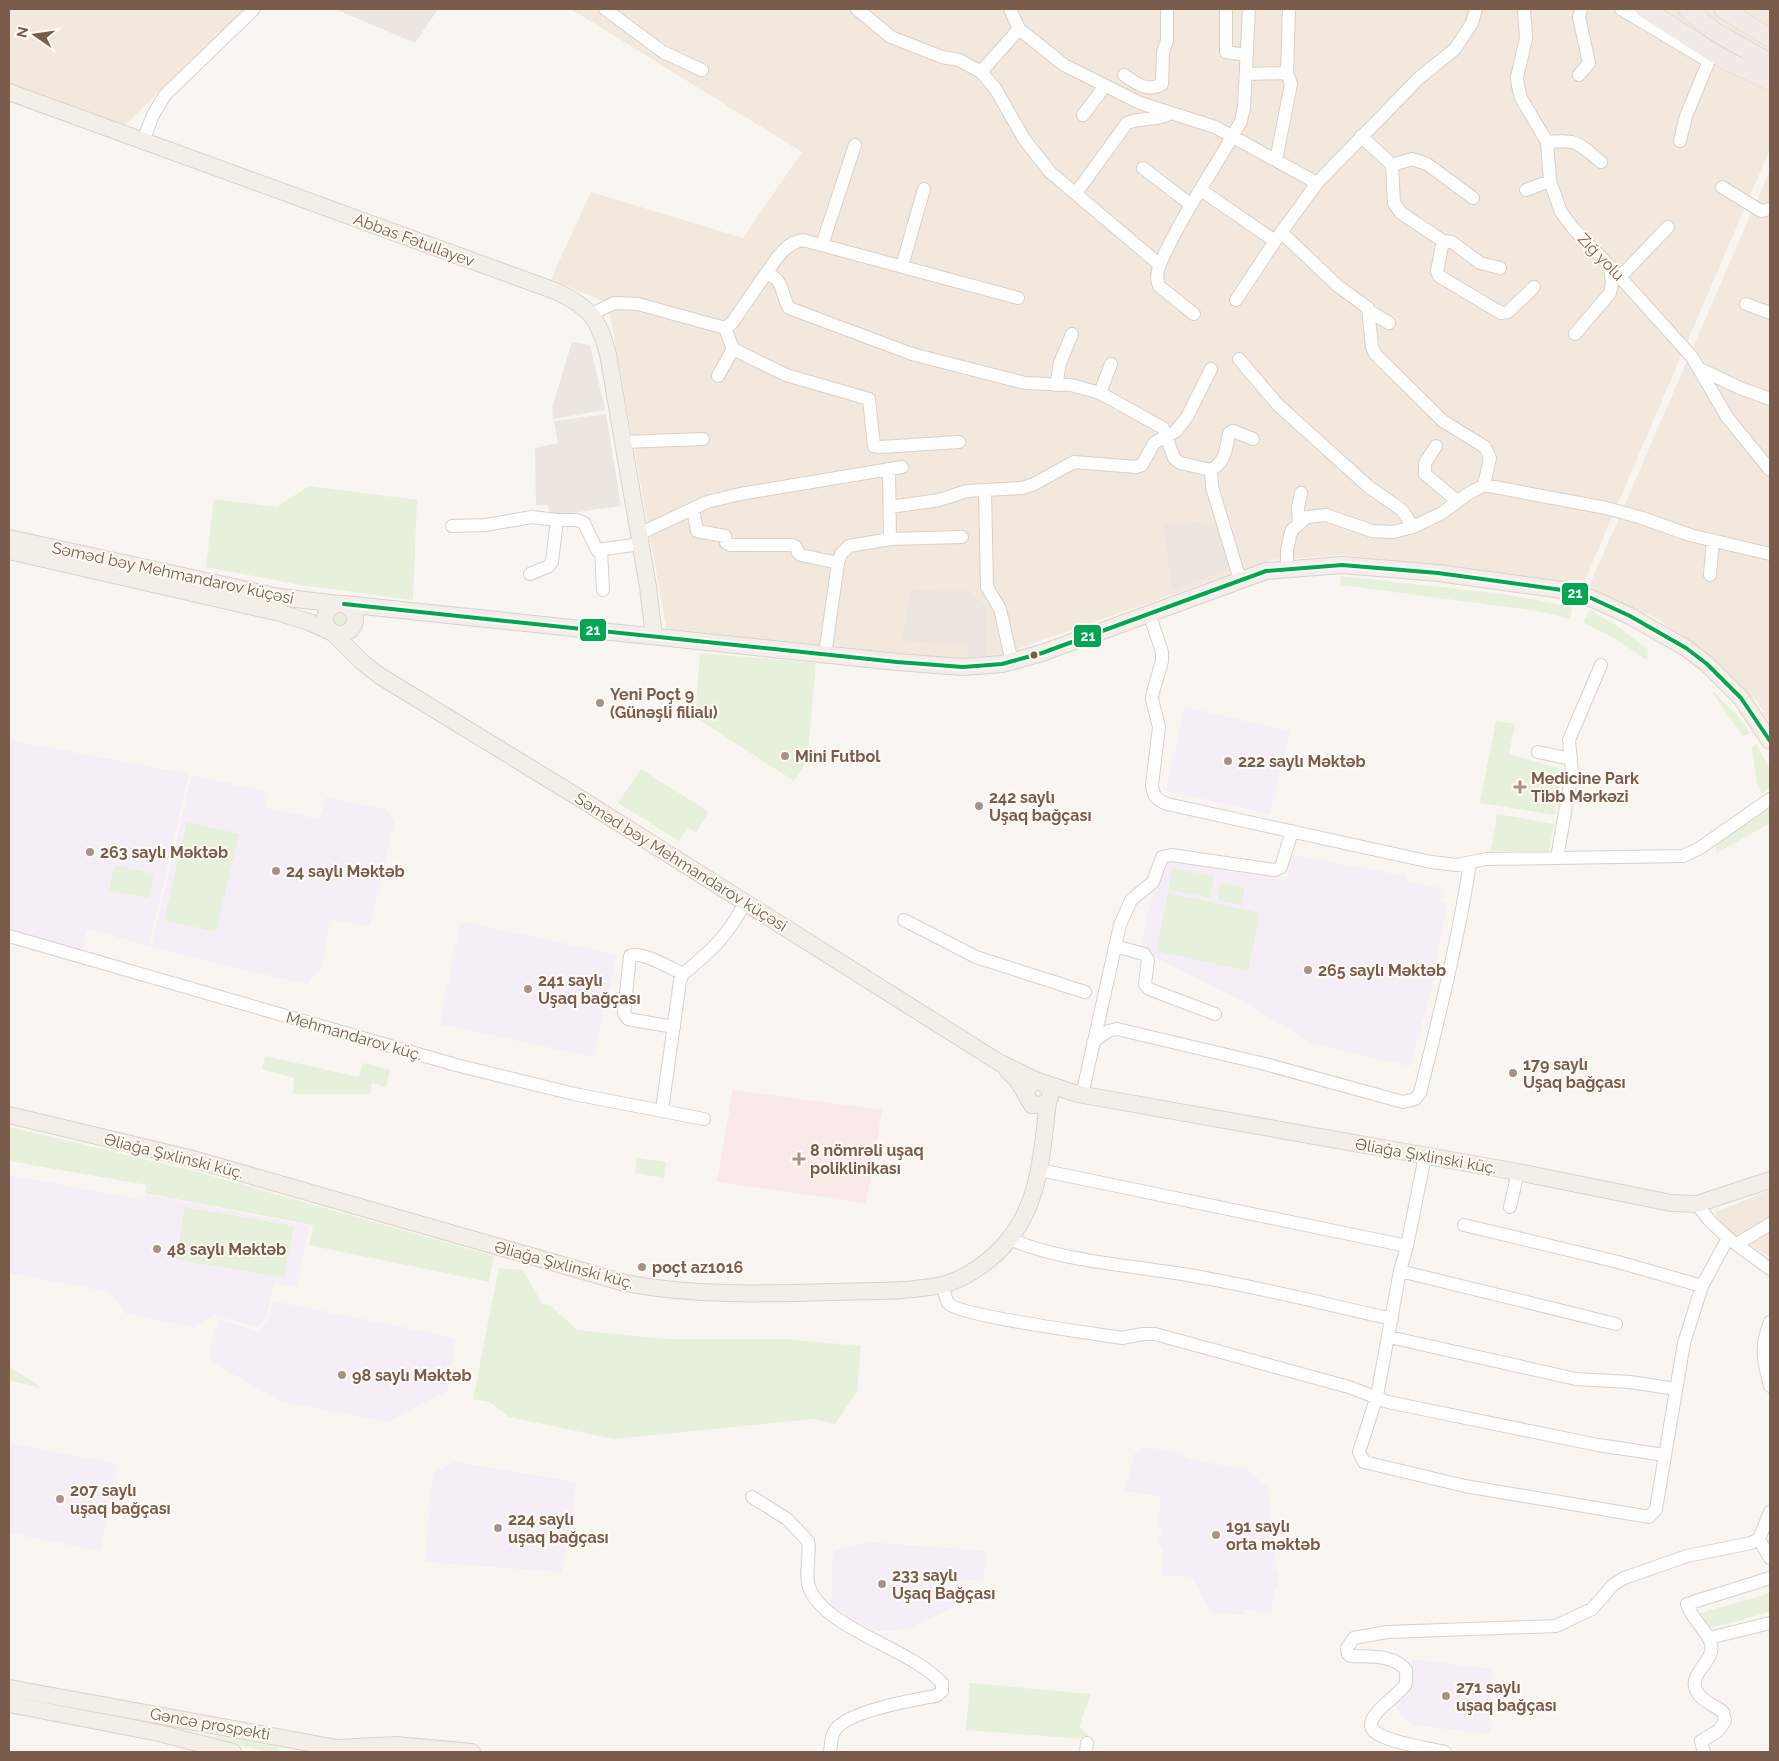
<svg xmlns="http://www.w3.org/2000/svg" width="1779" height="1761" viewBox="0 0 1779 1761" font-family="Raleway,sans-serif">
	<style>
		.residential { fill: #f2e8de }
		.industrial { fill: #ede5e0 }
		.education { fill: #f6eef6 }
		.medical { fill: #fae9e9 }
		.green { fill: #e7f0db }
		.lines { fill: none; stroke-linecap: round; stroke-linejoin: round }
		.minor-casing { stroke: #d7d1cb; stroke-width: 14 }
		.major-casing { stroke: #dad1cc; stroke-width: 18 }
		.highway-casing { stroke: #dad1cc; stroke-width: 19 }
		.minor { stroke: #fefefd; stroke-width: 12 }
		.major { stroke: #f3eee8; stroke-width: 16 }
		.highway { stroke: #f2eae7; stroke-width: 18 }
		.bus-1-casing { stroke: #fffaf3; stroke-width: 8 }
		.bus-1 { stroke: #00a651; stroke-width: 4 }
		.bus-dot { fill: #7a5c4d; stroke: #fffaf3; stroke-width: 2 }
		.poi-dot { fill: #a69286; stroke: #fffaf3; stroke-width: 2 }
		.labels { text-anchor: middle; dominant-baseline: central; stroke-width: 4; stroke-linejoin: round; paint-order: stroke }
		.street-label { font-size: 16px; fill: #7a5c4d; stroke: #fffaf3 }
		.poi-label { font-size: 16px; font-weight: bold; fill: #7a5c4d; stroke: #fffaf3; text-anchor: start }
		.line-badge { stroke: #fffaf3; stroke-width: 2 }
		.badge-label { font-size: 14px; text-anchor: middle; font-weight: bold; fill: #fff }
	</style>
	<rect width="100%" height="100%" fill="#f9f5f0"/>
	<path class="residential" d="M 9,9 L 244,9 L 124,126 L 9,83 Z
		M 571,9 L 1770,9 L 1770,149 L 1582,587 L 1479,570 L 1340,555 L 1271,560 L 992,658 L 926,659 L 667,632 L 608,303 L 551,279 L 591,192 L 743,238 L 802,152 Z
		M 1770,170 L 1770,723 L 1757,702 L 1702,648 L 1652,616 L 1588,589 Z
		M 1770,1190 L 1770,1258 L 1721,1226 L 1716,1219 L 1716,1212 Z"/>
	<path class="industrial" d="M 335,9 L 438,9 L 415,43 Z
		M 572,342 L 590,345 L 605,410 L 553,419 L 552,408 Z
		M 606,414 L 621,506 L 550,516 L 548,505 L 536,505 L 535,448 L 558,443 L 554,421 Z
		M 1214,521 L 1230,570 L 1172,590 L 1163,524 Z
		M 910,590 L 970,591 L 987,607 L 987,655 L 968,657 L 967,644 L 902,641 Z"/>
	<path class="education" d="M 1185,707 L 1290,731 L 1270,814 L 1166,791 Z
		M 9,740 L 189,774 L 149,946 L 88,929 L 81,951 L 9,929 Z
		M 192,775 L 267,792 L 265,807 L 319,819 L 326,798 L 386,809 L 389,814 L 394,823 L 370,927 L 331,919 L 320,973 L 311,978 L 309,985 L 151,947 Z
		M 1292,855 L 1407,876 L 1406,881 L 1443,889 L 1440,902 L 1447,904 L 1431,991 L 1410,1066 L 1313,1044 L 1241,1000 L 1140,950 L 1150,904 L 1164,861 L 1287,880 Z
		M 461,921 L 617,955 L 593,1057 L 440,1024 Z
		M 9,1175 L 144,1200 L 145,1194 L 310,1226 L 296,1287 L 274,1283 L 266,1318 L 258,1328 L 213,1315 L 195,1328 L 125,1313 L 110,1292 L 9,1273 Z
		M 273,1301 L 456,1338 L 447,1391 L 387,1422 L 280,1401 L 208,1360 L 219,1319 L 258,1331 L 268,1319 Z
		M 9,1443 L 117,1464 L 100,1551 L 9,1533 Z
		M 1140,1447 L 1160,1449 L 1197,1461 L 1247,1469 L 1265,1485 L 1269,1492 L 1272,1541 L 1276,1546 L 1274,1570 L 1278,1570 L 1279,1588 L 1274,1588 L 1271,1613 L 1245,1609 L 1244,1615 L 1210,1612 L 1193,1577 L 1163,1575 L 1163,1551 L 1158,1544 L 1162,1529 L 1158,1527 L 1161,1499 L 1158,1496 L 1125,1491 L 1134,1455 Z
		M 454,1462 L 577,1482 L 561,1572 L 425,1562 L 433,1473 Z
		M 867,1542 L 986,1551 L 983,1581 L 932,1577 L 931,1587 L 956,1589 L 955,1607 L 911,1627 L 894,1631 L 877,1631 L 863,1625 L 831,1605 L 833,1552 Z
		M 1411,1659 L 1492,1669 L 1490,1697 L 1491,1734 L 1411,1725 L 1393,1705 L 1408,1686 Z"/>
	<path class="medical" d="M 733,1090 L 882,1110 L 866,1203 L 717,1182 Z"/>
	<path class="green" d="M 309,486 L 417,500 L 413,600 L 301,585 L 206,567 L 214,499 L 277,507 Z
		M 1340,576 L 1505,594 L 1572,607 L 1570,619 L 1537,611 L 1341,585 Z
		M 1590,610 L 1616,625 L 1648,650 L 1647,660 L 1616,639 L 1583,622 Z
		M333 619a7 7 0 1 1 14 0a7 7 0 1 1-14 0Z
		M 700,653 L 816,663 L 807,762 L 794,781 L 695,717 Z
		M 1713,691 L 1737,715 L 1750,733 L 1743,736 L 1712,692 Z
		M 1496,721 L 1515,724 L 1509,754 L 1561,769 L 1555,815 L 1480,803 Z
		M 1756,744 L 1770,769 L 1770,788 L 1762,794 L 1757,784 L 1752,748 Z
		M 641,769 L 709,812 L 696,833 L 687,827 L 679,841 L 618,803 Z
		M 1770,806 L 1770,823 L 1717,853 L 1715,845 Z
		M 1497,814 L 1554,824 L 1549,851 L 1491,851 Z
		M 187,822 L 239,834 L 216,932 L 164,920 Z
		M 115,865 L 154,874 L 149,898 L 109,890 Z
		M 1172,868 L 1214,876 L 1210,898 L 1168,890 Z
		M 1220,883 L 1245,888 L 1242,905 L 1217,900 Z
		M 1168,893 L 1260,913 L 1248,971 L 1156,951 Z
		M 265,1056 L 359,1077 L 363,1063 L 390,1070 L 386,1087 L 372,1083 L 370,1094 L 293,1094 L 294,1078 L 262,1069 Z
		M 9,1127 L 198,1172 L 494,1256 L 489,1282 L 309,1245 L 313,1225 L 145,1193 L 147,1185 L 9,1161 Z
		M 637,1158 L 666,1162 L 664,1178 L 635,1173 Z
		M 185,1207 L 294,1226 L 284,1278 L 176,1259 Z
		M 499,1268 L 523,1270 L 542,1304 L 551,1306 L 577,1330 L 666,1339 L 785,1339 L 861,1346 L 857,1392 L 835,1424 L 812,1419 L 614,1439 L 509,1417 L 490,1402 L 473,1399 Z
		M 9,1366 L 41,1387 L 9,1381 Z
		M 1770,1593 L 1770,1612 L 1711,1628 L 1697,1614 Z
		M 970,1683 L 1091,1694 L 1079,1727 L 1089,1736 L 1083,1739 L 966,1730 Z
		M 216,1735 L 278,1747 L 278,1752 C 256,1752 236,1743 215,1738 Z"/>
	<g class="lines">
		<g class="minor-casing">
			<path id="minor" d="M 605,9 L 663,52 L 702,70
				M 857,9 L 891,37 L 942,57 L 959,60 L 981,72 L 995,88 L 1024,139 L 1050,172 L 1160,265
				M 1010,9 L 1019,29 L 1064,65 L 1140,103 L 1215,127 L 1317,183
				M 1226,9 L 1226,52 L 1247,55
				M 1524,9 L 1526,39 L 1517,77 L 1518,86 L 1521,98 L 1547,142 L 1550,181 L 1561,212 L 1573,228 L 1620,277 L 1692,357 L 1727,417 L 1770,470
				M 1621,9 L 1705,59 L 1708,63 L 1686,116 L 1680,141
				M 981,72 L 1019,29
				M 1246,74 L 1287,73
				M 1124,75 C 1136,83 1147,93 1162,84 L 1163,52 L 1167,41 L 1167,9
				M 1579,75 L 1589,63 L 1579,17 L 1581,9
				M 1083,115 L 1105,86
				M 1361,136 L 1392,165 L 1394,203 L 1401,213 L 1443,241 L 1437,271 L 1439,276 L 1501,313 L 1508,312 L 1534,287
				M 143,141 L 153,115 L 165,95 L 254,9
				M 1547,142 C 1578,139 1578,143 1601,162
				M 1276,160 L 1291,84 L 1287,73 L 1289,9
				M 1392,165 L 1412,159 L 1427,164 L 1473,198
				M 1143,168 L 1191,205
				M 1722,187 L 1761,211 L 1770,209
				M 1201,190 L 1275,241
				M 1526,190 L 1550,181
				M 1076,193 L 1127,123 C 1141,117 1158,121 1171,113
				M 1282,233 L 1338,286 L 1368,308 L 1372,347 L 1375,354 L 1443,421 L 1485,447 L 1490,458 L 1484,485
				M 1443,241 L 1452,242 L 1480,263 L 1500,268
				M 822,245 L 855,145
				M 902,266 L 924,189
				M 765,275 C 776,260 784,243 803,240 L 1018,298
				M 1620,277 L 1668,227
				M 1236,300 L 1275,241 L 1317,183 L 1419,78 L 1455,49 L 1472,23 L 1476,9
				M 1746,304 L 1770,313
				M 1369,311 L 1389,323
				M 592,314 L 614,303 L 638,304 L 725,328 L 732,323 L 765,275 C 784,275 781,296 789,308 L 912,354 L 1025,383 L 1071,385 L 1100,393 L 1163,428 L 1174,458 L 1180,463 L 1211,470
				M 1194,314 L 1159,286 C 1156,279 1157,271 1160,264 C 1182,214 1215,169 1241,121 L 1244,107 L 1249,9
				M 725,328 L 733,349 L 786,375 L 869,399 L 874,446 L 880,447 L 959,442
				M 1575,334 L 1610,293 L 1612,284 L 1610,267
				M 1239,359 L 1278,405 L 1369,487 L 1402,510 L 1413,527
				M 1700,369 L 1740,388 L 1770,399
				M 718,376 L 733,349
				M 1056,385 L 1060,363 L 1072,334
				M 1100,393 L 1111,364
				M 623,442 L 703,439
				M 1436,446 L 1425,463 L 1425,474 L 1457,501
				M 889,469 L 890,539
				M 985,491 L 987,587 L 1000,609 L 1012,662
				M 890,507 L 939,500 L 967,491 L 1022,488 L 1034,484 L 1074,462 L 1136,467 L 1142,465 L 1154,443 L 1176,431 L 1187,417 L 1211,369
				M 693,509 L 697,531 L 725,536 L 726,543 L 730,545 L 792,545 L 796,547 L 798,553 L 801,555 L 838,563
				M 1299,523 L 1298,508 L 1301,493
				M 452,526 L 485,525 L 532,517 L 557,520 L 577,520 L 584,523 L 597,550 L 641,544
				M 639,534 L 707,502 L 740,494 L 902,467
				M 601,550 L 603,590
				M 1287,569 L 1287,550 L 1290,536 L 1292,530 L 1307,517 L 1326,515 L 1372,531 L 1393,532 L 1413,527 L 1442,513 L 1466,495 L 1484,485 L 1606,508 L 1639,517 L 1690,535 L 1770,554
				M 530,574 L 549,566 L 552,562 L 557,520
				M 1710,575 L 1713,540
				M 1240,580 L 1212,487 L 1211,470 C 1226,461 1226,449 1229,433 L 1233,431 L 1253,439
				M 1149,613 L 1162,652 L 1162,661 L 1153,692 L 1152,699 L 1159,727 L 1152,785 C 1153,796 1157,800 1167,804 L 1431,862 L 1457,865 L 1486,859 L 1683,856 L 1700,848 L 1770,799
				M 825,655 L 838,563 L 841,554 L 849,546 L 890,539 L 962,537
				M 1538,752 L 1571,759
				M 1557,858 L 1572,772 L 1569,740 L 1601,665
				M 904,920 L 976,957 L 1085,992
				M 9,936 L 456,1065 L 574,1094 L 704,1119
				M 1115,946 L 1144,954 L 1148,960 L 1145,984 L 1149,989 L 1215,1014
				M 674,1027 L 628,1019 L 624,1013 L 630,956 C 641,950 672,969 683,974
				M 1093,1042 L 1108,1031 L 1117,1029 L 1265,1064 L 1403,1102 L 1415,1099 L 1420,1093 C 1439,1017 1458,941 1470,863
				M 1082,1095 L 1120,925 L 1131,900 L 1153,882 L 1162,857 L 1171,855 L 1275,870 L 1281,867 L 1292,831
				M 662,1110 L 680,981 L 683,974 C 710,952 729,935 745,902
				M 1425,1156 L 1407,1246 L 1400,1271 L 1377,1396 L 1359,1452 L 1364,1462 L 1465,1486 L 1649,1517 L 1656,1509 L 1684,1343 L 1702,1286 L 1728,1238
				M 1040,1170 L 1407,1246
				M 1697,1204 L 1709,1220 L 1728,1238 L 1770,1269
				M 1510,1207 L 1518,1172
				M 1464,1225 L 1618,1262 L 1702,1286
				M 1010,1239 C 1063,1262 1131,1265 1188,1275 C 1256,1286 1324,1304 1392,1319
				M 1737,1244 L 1770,1224
				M 1400,1271 L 1616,1324
				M 943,1284 C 944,1290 945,1298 948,1303 C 958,1316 1098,1334 1122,1338 L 1143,1334 L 1155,1334 L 1349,1387 L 1388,1402 L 1598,1445 L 1665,1455
				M 1770,1322 C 1760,1348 1763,1360 1770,1386
				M 1389,1337 L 1576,1379 L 1630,1382 L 1676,1389
				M 752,1497 L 787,1519 L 808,1541 C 811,1556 804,1572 809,1587 C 823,1628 910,1648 942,1683 L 942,1691 L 936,1696 C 913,1700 848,1711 835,1730 C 831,1736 831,1745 830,1752
				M 1759,1539 L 1770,1558
				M 1709,1638 L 1770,1623
				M 1086,1752 L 1087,1743
				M 1445,1752 C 1427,1748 1393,1743 1378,1734 C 1354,1721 1398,1697 1405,1685 C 1407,1681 1406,1675 1406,1670 C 1394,1654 1369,1657 1351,1656 L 1348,1654 L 1347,1648 L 1354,1638 L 1387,1632 L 1556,1626 L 1592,1609 L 1613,1585 L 1624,1578 L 1687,1556 L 1751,1543 L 1759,1539 L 1770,1512
				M 1704,1752 L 1701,1741 L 1718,1731 L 1725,1721 L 1723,1712 C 1716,1706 1706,1703 1700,1696 C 1682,1675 1716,1663 1711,1644 C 1708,1631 1692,1620 1687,1604 L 1770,1578"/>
		</g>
		<g class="major-casing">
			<path id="major" d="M 9,92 L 558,292 C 591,308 599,320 608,354 L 648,587 L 654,636
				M 9,538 L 279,597 L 339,604
				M 9,551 L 280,613 L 309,622 L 333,633 L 362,662 L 380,676 L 581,799 L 1000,1063 L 1040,1082
				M325 619a15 15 0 1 1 30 0a15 15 0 1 1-30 0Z
				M 344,604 L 897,662 L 963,667 L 1002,664 L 1042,653 L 1266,571 L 1342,565 L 1438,573 L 1562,590 L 1591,598 L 1630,616 L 1686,648 L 1707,664 L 1741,698 L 1770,741
				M 1007,1070 L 1018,1081 L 1032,1105 L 1045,1104 L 1049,1100 L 1051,1092 L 1044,1083 C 1035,1080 1028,1084 1026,1094
				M 1044,1083 L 1078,1094 L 1518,1172 L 1671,1203 L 1697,1204 L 1770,1180
				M 9,1115 L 189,1158 L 625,1283 C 694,1296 762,1294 832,1292 C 868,1291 907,1292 942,1285 C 967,1279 995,1258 1010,1238 C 1041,1199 1042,1149 1048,1102
				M 9,1688 L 337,1748 L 397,1745 L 472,1752
				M 9,1704 L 159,1733 L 233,1752"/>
		</g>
		<g class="highway-casing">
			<path id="highway" d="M 1645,9 L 1723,59 L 1770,81
				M 1687,9 L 1714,31 L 1770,63
				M 1723,9 L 1770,38"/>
		</g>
		<use href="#minor" class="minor"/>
		<use href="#major" class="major"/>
		<use href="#highway" class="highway"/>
		<g class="bus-1-casing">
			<path id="bus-1" d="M 344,604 L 897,662 L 963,667 L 1002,664 L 1042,653 L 1266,571 L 1342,565 L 1438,573 L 1562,590 L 1591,598 L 1630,616 L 1686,648 L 1707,664 L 1741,698 L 1770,741"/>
		</g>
		<use href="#bus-1" class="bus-1"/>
	</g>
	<circle class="bus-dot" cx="1034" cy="655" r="4.5"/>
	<g class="poi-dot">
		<circle cx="600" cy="703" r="5"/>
		<circle cx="785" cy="756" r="5"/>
		<circle cx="1228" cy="761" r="5"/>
		<path d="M1517.5 779.5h5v5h5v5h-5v5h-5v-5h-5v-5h5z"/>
		<circle cx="979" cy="806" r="5"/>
		<circle cx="90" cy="852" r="5"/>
		<circle cx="276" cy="871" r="5"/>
		<circle cx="1308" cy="970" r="5"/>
		<circle cx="528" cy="989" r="5"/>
		<circle cx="1513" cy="1073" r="5"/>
		<path d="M796.5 1151.5h5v5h5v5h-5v5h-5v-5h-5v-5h5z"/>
		<circle cx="157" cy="1249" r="5"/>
		<circle cx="642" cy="1267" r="5"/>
		<circle cx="342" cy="1375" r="5"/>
		<circle cx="60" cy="1499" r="5"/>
		<circle cx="498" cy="1528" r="5"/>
		<circle cx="1216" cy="1535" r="5"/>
		<circle cx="882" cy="1584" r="5"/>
		<circle cx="1446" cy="1696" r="5"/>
	</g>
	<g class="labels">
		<g class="street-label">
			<text transform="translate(414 240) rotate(20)">Abbas Fətullayev</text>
			<text transform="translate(1601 257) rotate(46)">Zığ yolu</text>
			<text transform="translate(173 573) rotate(12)">Səməd bəy Mehmandarov küçəsi</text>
			<text transform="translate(681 862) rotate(32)">Səməd bəy Mehmandarov küçəsi</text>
			<text transform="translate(354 1036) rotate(16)">Mehmandarov küç.</text>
			<text transform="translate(174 1156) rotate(14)">Əliağa Şıxlinski küç.</text>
			<text transform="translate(1426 1156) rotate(10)">Əliağa Şıxlinski küç.</text>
			<text transform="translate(564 1265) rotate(15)">Əliağa Şıxlinski küç.</text>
			<text transform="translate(210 1724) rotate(10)">Gəncə prospekti</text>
		</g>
		<g class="poi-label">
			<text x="610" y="694">Yeni Poçt 9<tspan x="610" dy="18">(Günəşli filialı)</tspan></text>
			<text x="795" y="756">Mini Futbol</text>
			<text x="1238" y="761">222 saylı Məktəb</text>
			<text x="1531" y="778">Medicine Park<tspan x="1531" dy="18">Tibb Mərkəzi</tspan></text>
			<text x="989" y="797">242 saylı<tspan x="989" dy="18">Uşaq bağçası</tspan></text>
			<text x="100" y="852">263 saylı Məktəb</text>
			<text x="286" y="871">24 saylı Məktəb</text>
			<text x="1318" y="970">265 saylı Məktəb</text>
			<text x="538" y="980">241 saylı<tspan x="538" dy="18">Uşaq bağçası</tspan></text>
			<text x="1523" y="1064">179 saylı<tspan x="1523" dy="18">Uşaq bağçası</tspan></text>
			<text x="810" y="1150">8 nömrəli uşaq<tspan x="810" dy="18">poliklinikası</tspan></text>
			<text x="167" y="1249">48 saylı Məktəb</text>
			<text x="652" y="1267">poçt az1016</text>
			<text x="352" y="1375">98 saylı Məktəb</text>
			<text x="70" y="1490">207 saylı<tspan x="70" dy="18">uşaq bağçası</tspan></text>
			<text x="508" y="1519">224 saylı<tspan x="508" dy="18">uşaq bağçası</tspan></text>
			<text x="1226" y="1526">191 saylı<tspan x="1226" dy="18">orta məktəb</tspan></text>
			<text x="892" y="1575">233 saylı<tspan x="892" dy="18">Uşaq Bağçası</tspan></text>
			<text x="1456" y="1687">271 saylı<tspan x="1456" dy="18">uşaq bağçası</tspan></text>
		</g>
	</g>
	<g class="line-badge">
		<rect x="1561" y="582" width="28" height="24" rx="5" fill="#00a651"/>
		<rect x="579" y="618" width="28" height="24" rx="5" fill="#00a651"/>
		<rect x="1073" y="624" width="29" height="24" rx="5" fill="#00a651"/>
	</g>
	<g class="badge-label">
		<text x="1575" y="598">21</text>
		<text x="593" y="635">21</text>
		<text x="1088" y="641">21</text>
	</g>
	<rect width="1779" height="1761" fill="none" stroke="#7a5c4d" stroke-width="20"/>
	<g transform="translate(35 35) rotate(283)" stroke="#fffaf3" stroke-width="4" paint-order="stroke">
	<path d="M0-4L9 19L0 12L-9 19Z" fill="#7a5c4d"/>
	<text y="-8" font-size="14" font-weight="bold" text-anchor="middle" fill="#7a5c4d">N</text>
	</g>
</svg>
